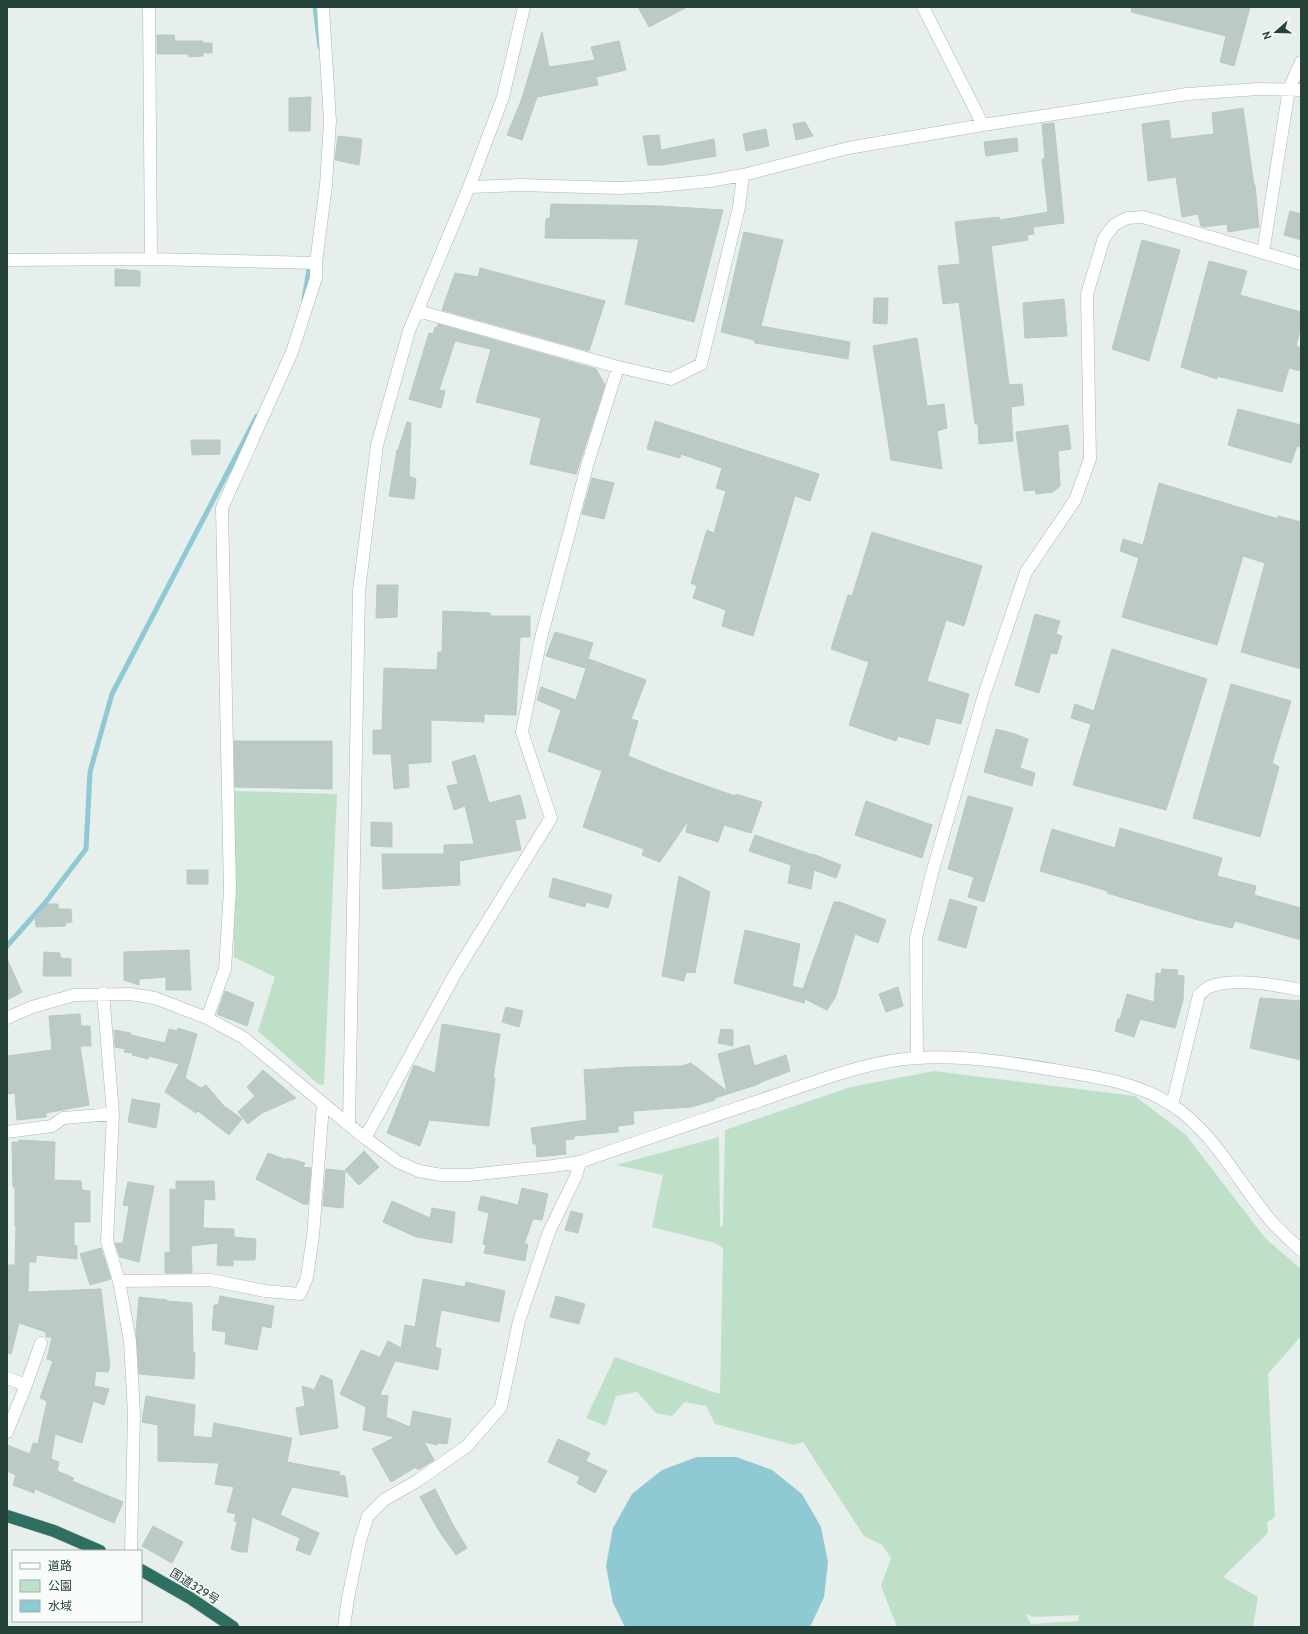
<svg xmlns="http://www.w3.org/2000/svg" width="1308" height="1634" viewBox="0 0 1308 1634" font-family="Cabin,'Noto Sans JP',sans-serif">
	<style>
		.green { fill: #bfe0c8; fill-rule: evenodd }
		.water { fill: #8ec9d4 }
		.lines { fill: none; stroke-linecap: round; stroke-linejoin: round }
		.stream { stroke: #8ec9d4; stroke-width: 5 }
		.building { fill: #bbcac4; stroke: #b8c9c2 }
		.minor-casing { stroke: #a8b8b2; stroke-width: 13 }
		.highway-casing { stroke: #c2cac8; stroke-width: 13 }
		.minor { stroke: #fff; stroke-width: 12 }
		.highway { stroke: #2f6f62; stroke-width: 12 }
		.labels { text-anchor: middle; dominant-baseline: central; stroke-width: 3; stroke-linejoin: round; paint-order: stroke }
		.street-label { font-size: 12px; fill: #24423a; stroke: #f7fbf9 }
	</style>
	<rect width="100%" height="100%" fill="#e6efeb"/>
	<path class="green" d="M 235,791 L 337,794 L 324,1085 L 318,1084 L 258,1031 L 275,977 L 234,957 Z
		M 934,1071 L 1135,1096 L 1186,1135 L 1265,1238 L 1301,1269 L 1301,1336 L 1268,1374 L 1275,1517 L 1267,1522 L 1268,1533 L 1223,1577 L 1258,1597 L 1253,1627 L 897,1627 L 881,1586 L 891,1558 L 882,1545 L 864,1536 L 803,1442 L 794,1445 L 715,1424 L 706,1406 L 685,1402 L 672,1416 L 656,1413 L 637,1392 L 616,1396 L 606,1426 L 586,1418 L 615,1357 L 716,1393 L 720,1393 L 723,1248 L 715,1243 L 652,1227 L 663,1175 L 616,1165 L 719,1137 L 720,1226 L 723,1227 L 725,1130 L 851,1087 ZM 1025,1613 L 1034,1617 L 1079,1615 L 1078,1621 L 1031,1624 Z"/>
	<path class="water" d="M 697,1457 L 736,1457 L 772,1470 L 802,1494 L 821,1527 L 828,1562 L 824,1597 L 810,1627 L 625,1627 L 613,1603 L 606,1566 L 613,1528 L 632,1494 L 662,1470 Z"/>
	<g class="lines">
		<path class="stream" d="M 315,7 L 320,47
			M 304,299 L 310,264
			M 7,946 L 45,903 L 86,849 L 90,772 L 112,694 L 257,416"/>
	</g>
	<path class="building" d="M 638,7 L 687,7 L 649,27 Z
		M 1132,7 L 1250,7 L 1234,66 L 1220,62 L 1226,36 L 1131,12 Z
		M 542,32 L 549,67 L 595,60 L 591,47 L 619,41 L 626,70 L 596,77 L 598,85 L 537,97 L 522,140 L 507,135 L 521,101 Z
		M 157,35 L 174,35 L 175,41 L 203,41 L 203,43 L 212,43 L 212,53 L 203,53 L 203,56 L 189,57 L 189,54 L 157,54 Z
		M 311,97 L 310,131 L 289,131 L 289,98 Z
		M 1243,108 L 1254,185 L 1255,185 L 1259,227 L 1228,232 L 1227,224 L 1204,227 L 1201,226 L 1198,214 L 1182,217 L 1176,177 L 1148,181 L 1142,124 L 1169,120 L 1171,139 L 1214,134 L 1212,113 Z
		M 805,122 L 813,136 L 796,140 L 793,124 Z
		M 1054,123 L 1064,223 L 1033,227 L 1034,234 L 1027,235 L 1028,240 L 991,246 L 1009,385 L 1022,384 L 1024,405 L 1011,407 L 1013,441 L 979,444 L 978,424 L 975,424 L 959,302 L 943,304 L 938,266 L 960,264 L 955,222 L 999,217 L 1000,220 L 1048,212 L 1042,159 L 1045,159 L 1042,124 Z
		M 766,129 L 769,146 L 746,151 L 743,134 Z
		M 659,135 L 661,150 L 714,139 L 716,156 L 662,165 L 648,165 L 643,136 Z
		M 338,136 L 362,139 L 359,165 L 335,160 Z
		M 1017,138 L 1018,151 L 986,156 L 984,142 Z
		M 551,204 L 660,206 L 723,210 L 694,322 L 625,304 L 639,239 L 545,238 L 546,219 L 550,218 Z
		M 1290,211 L 1301,214 L 1301,240 L 1284,235 Z
		M 744,232 L 783,240 L 761,326 L 850,342 L 848,359 L 755,343 L 754,340 L 721,332 Z
		M 1142,240 L 1180,250 L 1149,361 L 1112,349 Z
		M 1209,261 L 1247,271 L 1240,295 L 1301,312 L 1301,325 L 1296,346 L 1301,348 L 1301,371 L 1289,368 L 1282,392 L 1217,376 L 1217,379 L 1181,367 Z
		M 480,268 L 605,301 L 589,351 L 442,310 L 455,273 L 478,277 Z
		M 115,269 L 140,271 L 140,286 L 115,286 Z
		M 874,298 L 888,298 L 887,324 L 873,323 Z
		M 1064,299 L 1067,336 L 1025,338 L 1023,303 Z
		M 438,324 L 596,369 L 605,385 L 576,474 L 530,464 L 541,418 L 476,402 L 491,349 L 455,341 L 439,390 L 445,391 L 441,408 L 409,399 L 429,333 L 433,334 L 435,327 L 437,328 Z
		M 917,338 L 927,406 L 944,404 L 947,428 L 937,431 L 942,469 L 891,460 L 873,346 Z
		M 1238,409 L 1301,425 L 1301,447 L 1297,446 L 1291,463 L 1228,445 Z
		M 655,421 L 819,474 L 810,501 L 795,496 L 753,636 L 722,626 L 726,610 L 693,598 L 697,586 L 691,583 L 707,530 L 714,533 L 726,491 L 716,488 L 722,468 L 681,454 L 680,458 L 647,449 Z
		M 407,422 L 411,423 L 409,476 L 416,479 L 414,499 L 389,496 L 397,450 L 398,450 Z
		M 1068,425 L 1071,449 L 1058,451 L 1060,486 L 1053,492 L 1036,494 L 1035,490 L 1024,491 L 1016,432 Z
		M 191,440 L 220,440 L 220,454 L 192,455 Z
		M 592,478 L 614,483 L 604,519 L 582,514 Z
		M 1159,483 L 1278,519 L 1278,516 L 1301,522 L 1301,669 L 1241,652 L 1265,563 L 1243,556 L 1217,645 L 1122,617 L 1139,558 L 1120,551 L 1123,539 L 1143,545 Z
		M 872,532 L 982,566 L 964,626 L 946,620 L 927,681 L 969,694 L 961,724 L 936,718 L 929,745 L 898,736 L 896,741 L 849,725 L 869,662 L 831,649 L 848,595 L 852,596 Z
		M 377,585 L 398,585 L 397,617 L 376,618 Z
		M 443,611 L 490,613 L 490,616 L 530,616 L 530,637 L 520,637 L 516,715 L 484,714 L 484,722 L 431,720 L 431,762 L 408,764 L 409,787 L 394,789 L 391,754 L 373,754 L 373,730 L 382,730 L 384,668 L 437,670 L 438,652 L 442,652 Z
		M 1035,614 L 1060,621 L 1056,634 L 1062,636 L 1057,654 L 1051,653 L 1039,693 L 1015,685 Z
		M 555,632 L 593,643 L 585,668 L 546,656 Z
		M 1112,649 L 1207,679 L 1166,810 L 1073,785 L 1091,724 L 1071,718 L 1075,704 L 1094,711 Z
		M 589,659 L 646,680 L 631,719 L 638,721 L 628,756 L 667,772 L 735,796 L 736,794 L 762,802 L 751,833 L 724,825 L 718,842 L 686,832 L 688,821 L 660,862 L 642,855 L 644,849 L 583,827 L 602,771 L 548,751 L 561,710 L 537,700 L 541,687 L 576,700 Z
		M 1231,684 L 1291,701 L 1272,763 L 1279,767 L 1260,837 L 1193,818 Z
		M 996,729 L 1012,733 L 1028,739 L 1020,768 L 1035,773 L 1032,786 L 984,772 Z
		M 234,741 L 332,741 L 332,789 L 235,787 Z
		M 475,755 L 489,803 L 520,795 L 526,818 L 515,820 L 521,850 L 459,861 L 460,885 L 383,889 L 382,854 L 444,854 L 444,845 L 474,844 L 465,806 L 454,810 L 447,786 L 458,784 L 452,762 Z
		M 968,796 L 1013,808 L 984,902 L 968,897 L 974,877 L 948,869 Z
		M 866,801 L 932,825 L 922,858 L 855,835 Z
		M 371,822 L 392,823 L 392,847 L 371,846 Z
		M 1120,828 L 1222,858 L 1217,876 L 1256,886 L 1254,895 L 1301,908 L 1301,940 L 1235,921 L 1232,928 L 1198,920 L 1107,893 L 1108,891 L 1040,871 L 1052,829 L 1115,848 Z
		M 755,835 L 813,855 L 813,854 L 841,865 L 836,878 L 814,870 L 811,889 L 788,883 L 791,865 L 749,851 Z
		M 187,870 L 208,870 L 208,884 L 187,884 Z
		M 679,876 L 710,892 L 695,973 L 686,972 L 684,981 L 662,976 Z
		M 553,878 L 612,895 L 608,908 L 586,902 L 585,907 L 549,897 Z
		M 950,899 L 977,907 L 966,948 L 938,940 Z
		M 834,902 L 840,902 L 886,920 L 878,943 L 855,934 L 835,998 L 827,1010 L 805,999 L 804,1003 L 734,983 L 745,930 L 800,944 L 792,986 L 803,989 Z
		M 48,904 L 58,904 L 58,909 L 71,909 L 72,922 L 66,923 L 65,926 L 36,927 L 35,917 Z
		M 189,950 L 191,990 L 166,990 L 166,977 L 139,979 L 139,985 L 124,980 L 124,952 Z
		M 44,952 L 60,953 L 60,958 L 71,959 L 71,976 L 43,976 Z
		M 7,959 L 22,992 L 7,1000 Z
		M 1162,969 L 1178,970 L 1177,975 L 1184,976 L 1183,1000 L 1175,1028 L 1140,1019 L 1134,1037 L 1115,1031 L 1118,1019 L 1120,1019 L 1127,994 L 1154,1002 L 1156,973 L 1161,974 Z
		M 898,987 L 903,1006 L 886,1012 L 879,994 Z
		M 225,991 L 254,1003 L 247,1026 L 217,1014 Z
		M 1260,998 L 1301,1001 L 1301,1060 L 1250,1048 Z
		M 506,1007 L 523,1011 L 519,1027 L 502,1022 Z
		M 80,1014 L 81,1026 L 90,1026 L 91,1046 L 80,1046 L 89,1105 L 46,1113 L 46,1117 L 17,1120 L 15,1093 L 7,1094 L 7,1056 L 52,1050 L 49,1016 Z
		M 442,1024 L 500,1034 L 493,1078 L 495,1078 L 489,1126 L 429,1120 L 420,1146 L 387,1133 L 414,1065 L 435,1073 Z
		M 178,1028 L 197,1034 L 185,1078 L 201,1088 L 206,1085 L 224,1106 L 242,1119 L 229,1135 L 198,1111 L 196,1113 L 165,1092 L 179,1064 L 149,1056 L 148,1059 L 132,1055 L 133,1053 L 124,1052 L 125,1049 L 115,1047 L 114,1030 L 131,1033 L 131,1035 L 165,1043 L 169,1029 L 177,1031 Z
		M 721,1029 L 733,1030 L 733,1046 L 718,1043 Z
		M 749,1045 L 754,1066 L 786,1055 L 790,1071 L 759,1083 L 759,1084 L 715,1098 L 715,1100 L 691,1107 L 633,1111 L 634,1124 L 618,1126 L 618,1132 L 574,1136 L 574,1139 L 565,1140 L 566,1154 L 537,1157 L 536,1144 L 533,1144 L 531,1128 L 587,1120 L 584,1070 L 629,1067 L 682,1066 L 691,1063 L 727,1091 L 718,1054 Z
		M 263,1070 L 296,1098 L 262,1113 L 248,1124 L 238,1112 L 255,1096 L 247,1087 Z
		M 132,1099 L 160,1104 L 156,1128 L 128,1122 Z
		M 19,1140 L 55,1142 L 54,1180 L 81,1181 L 82,1190 L 90,1191 L 90,1222 L 74,1222 L 74,1245 L 77,1246 L 77,1259 L 36,1255 L 36,1262 L 29,1262 L 28,1292 L 101,1289 L 110,1366 L 108,1372 L 96,1371 L 94,1386 L 109,1389 L 104,1405 L 93,1401 L 82,1443 L 55,1434 L 51,1459 L 59,1462 L 57,1471 L 74,1478 L 72,1481 L 123,1502 L 114,1523 L 35,1489 L 34,1493 L 13,1485 L 16,1475 L 7,1471 L 7,1445 L 30,1454 L 33,1443 L 38,1444 L 47,1401 L 40,1398 L 53,1361 L 47,1359 L 52,1337 L 46,1337 L 46,1332 L 19,1323 L 11,1354 L 7,1353 L 7,1265 L 15,1265 L 16,1226 L 15,1226 L 15,1187 L 13,1187 L 12,1142 L 19,1142 Z
		M 364,1151 L 379,1167 L 359,1185 L 345,1170 Z
		M 268,1153 L 287,1160 L 287,1158 L 305,1163 L 303,1167 L 311,1168 L 308,1204 L 303,1204 L 256,1179 Z
		M 326,1169 L 345,1171 L 343,1208 L 323,1206 Z
		M 176,1181 L 214,1181 L 215,1200 L 204,1199 L 203,1228 L 234,1229 L 234,1237 L 256,1239 L 255,1260 L 233,1260 L 233,1266 L 217,1265 L 218,1243 L 191,1246 L 192,1273 L 165,1273 L 165,1252 L 170,1253 L 170,1189 L 176,1190 Z
		M 128,1182 L 154,1186 L 139,1262 L 120,1257 L 115,1243 L 123,1243 L 129,1206 L 123,1205 Z
		M 522,1188 L 548,1194 L 542,1220 L 533,1219 L 524,1244 L 528,1244 L 525,1261 L 484,1253 L 486,1245 L 483,1244 L 489,1213 L 478,1210 L 481,1196 L 518,1205 Z
		M 392,1201 L 430,1218 L 432,1208 L 455,1212 L 452,1243 L 416,1237 L 383,1222 Z
		M 571,1211 L 583,1214 L 578,1233 L 565,1230 Z
		M 101,1248 L 111,1279 L 90,1285 L 80,1254 Z
		M 423,1279 L 465,1287 L 466,1282 L 505,1291 L 499,1322 L 441,1310 L 435,1347 L 441,1349 L 438,1370 L 395,1361 L 380,1395 L 388,1396 L 386,1417 L 410,1427 L 413,1411 L 451,1419 L 447,1444 L 438,1443 L 437,1445 L 424,1442 L 434,1460 L 418,1470 L 416,1467 L 391,1482 L 372,1449 L 395,1437 L 363,1430 L 366,1407 L 340,1394 L 361,1350 L 380,1357 L 388,1341 L 401,1348 L 405,1325 L 415,1327 Z
		M 220,1296 L 274,1306 L 271,1328 L 262,1326 L 257,1350 L 225,1344 L 226,1332 L 212,1330 L 214,1305 L 218,1305 Z
		M 556,1296 L 585,1304 L 579,1324 L 550,1317 Z
		M 139,1297 L 167,1300 L 167,1301 L 192,1303 L 193,1352 L 195,1353 L 194,1379 L 139,1374 L 136,1332 Z
		M 321,1375 L 332,1380 L 338,1428 L 300,1435 L 296,1408 L 305,1406 L 302,1386 L 314,1390 Z
		M 146,1396 L 195,1405 L 193,1436 L 212,1438 L 214,1423 L 292,1438 L 287,1462 L 340,1472 L 339,1475 L 345,1476 L 348,1497 L 292,1487 L 280,1515 L 319,1533 L 310,1555 L 296,1550 L 300,1538 L 252,1517 L 247,1552 L 240,1552 L 231,1549 L 237,1522 L 234,1521 L 236,1514 L 227,1512 L 234,1487 L 215,1484 L 219,1463 L 158,1461 L 158,1425 L 142,1422 Z
		M 558,1439 L 590,1453 L 586,1461 L 607,1471 L 595,1493 L 577,1483 L 580,1477 L 548,1462 Z
		M 435,1489 L 453,1525 L 467,1548 L 456,1555 L 439,1531 L 420,1497 Z
		M 153,1526 L 183,1542 L 172,1563 L 142,1546 Z"/>
	<g class="lines">
		<g class="minor-casing">
			<path id="minor" d="M 149,7 L 151,259
				M 923,7 L 983,125 L 1187,94 L 1259,89 L 1301,90
				M 469,187 L 520,185 L 619,188 L 659,186 L 710,181 L 743,175 L 848,148 L 983,125
				M 1263,253 L 1289,89 L 1301,62
				M 7,260 L 151,259 L 316,263
				M 618,367 L 671,379 L 701,364 L 739,207 L 743,175
				M 103,993 L 113,1114 L 107,1241 L 119,1281 L 130,1341 L 134,1414 L 131,1551
				M 7,1018 L 32,1007 L 74,995 L 130,994 L 155,998 L 207,1018 L 244,1038 L 365,1138 L 398,1162 L 419,1171 L 442,1175 L 469,1175 L 553,1166 L 580,1162 C 645,1139 711,1117 776,1095 C 821,1080 871,1060 918,1058 C 965,1055 1013,1063 1060,1071 C 1098,1077 1138,1083 1172,1105 C 1216,1134 1238,1183 1272,1222 C 1281,1232 1291,1241 1301,1250
				M 207,1018 L 225,969 L 230,890 L 222,508 L 292,352 L 316,278 L 316,263 L 326,185 L 330,121 L 323,7
				M 917,1058 L 916,938 L 932,873 L 984,695 L 1026,572 L 1075,500 L 1090,459 L 1087,294 L 1104,238 L 1114,225 L 1127,218 L 1143,217 L 1301,264
				M 1172,1105 L 1199,995 C 1202,992 1205,989 1209,987 C 1233,977 1276,985 1301,990
				M 349,1124 L 359,591 L 377,445 L 409,331 L 469,187 L 503,97 L 524,7
				M 7,1132 L 52,1126 L 63,1118 L 113,1114
				M 365,1138 L 455,974 L 551,818 L 522,732 L 541,638 L 587,466 L 618,367 L 418,311
				M 119,1281 L 211,1280 L 265,1291 L 300,1294 L 307,1277 L 313,1236 L 323,1104
				M 7,1378 L 26,1385
				M 7,1432 L 26,1385 L 41,1343
				M 344,1627 L 348,1598 L 360,1541 L 368,1516 L 384,1500 L 417,1481 L 467,1446 L 501,1407 L 519,1321 L 549,1232 L 576,1176 L 580,1162"/>
		</g>
		<g class="highway-casing">
			<path id="highway" d="M 7,1516 L 54,1531 L 100,1551
				M 141,1570 L 190,1598 L 233,1627"/>
		</g>
		<use href="#minor" class="minor"/>
		<use href="#highway" class="highway"/>
	</g>
	<g class="labels">
		<g class="street-label">
			<text transform="translate(195 1586) rotate(32)">国道329号</text>
		</g>
	</g>
	<rect width="1308" height="1634" fill="none" stroke="#24423a" stroke-width="16"/>
	<rect x="12" y="1550" width="130" height="72" fill="#f7fbf9" stroke="#a3b1ad"/>
	<rect x="20" y="1563" width="20" height="6" fill="#ffffff" stroke="#a3b1ad"/>
	<text x="48" y="1570" font-size="12" fill="#24423a">道路</text>
	<rect x="20" y="1580" width="20" height="12" fill="#bfe0c8" stroke="#a3b1ad"/>
	<text x="48" y="1590" font-size="12" fill="#24423a">公園</text>
	<rect x="20" y="1600" width="20" height="12" fill="#8ec9d4" stroke="#a3b1ad"/>
	<text x="48" y="1610" font-size="12" fill="#24423a">水域</text>
	<g transform="translate(1276 32) rotate(250)" stroke="#f7fbf9" stroke-width="3" paint-order="stroke">
	<path d="M0-3L7 15L0 10L-7 15Z" fill="#24423a"/>
	<text y="-6" font-size="11" font-weight="bold" text-anchor="middle" fill="#24423a">N</text>
	</g>
</svg>
